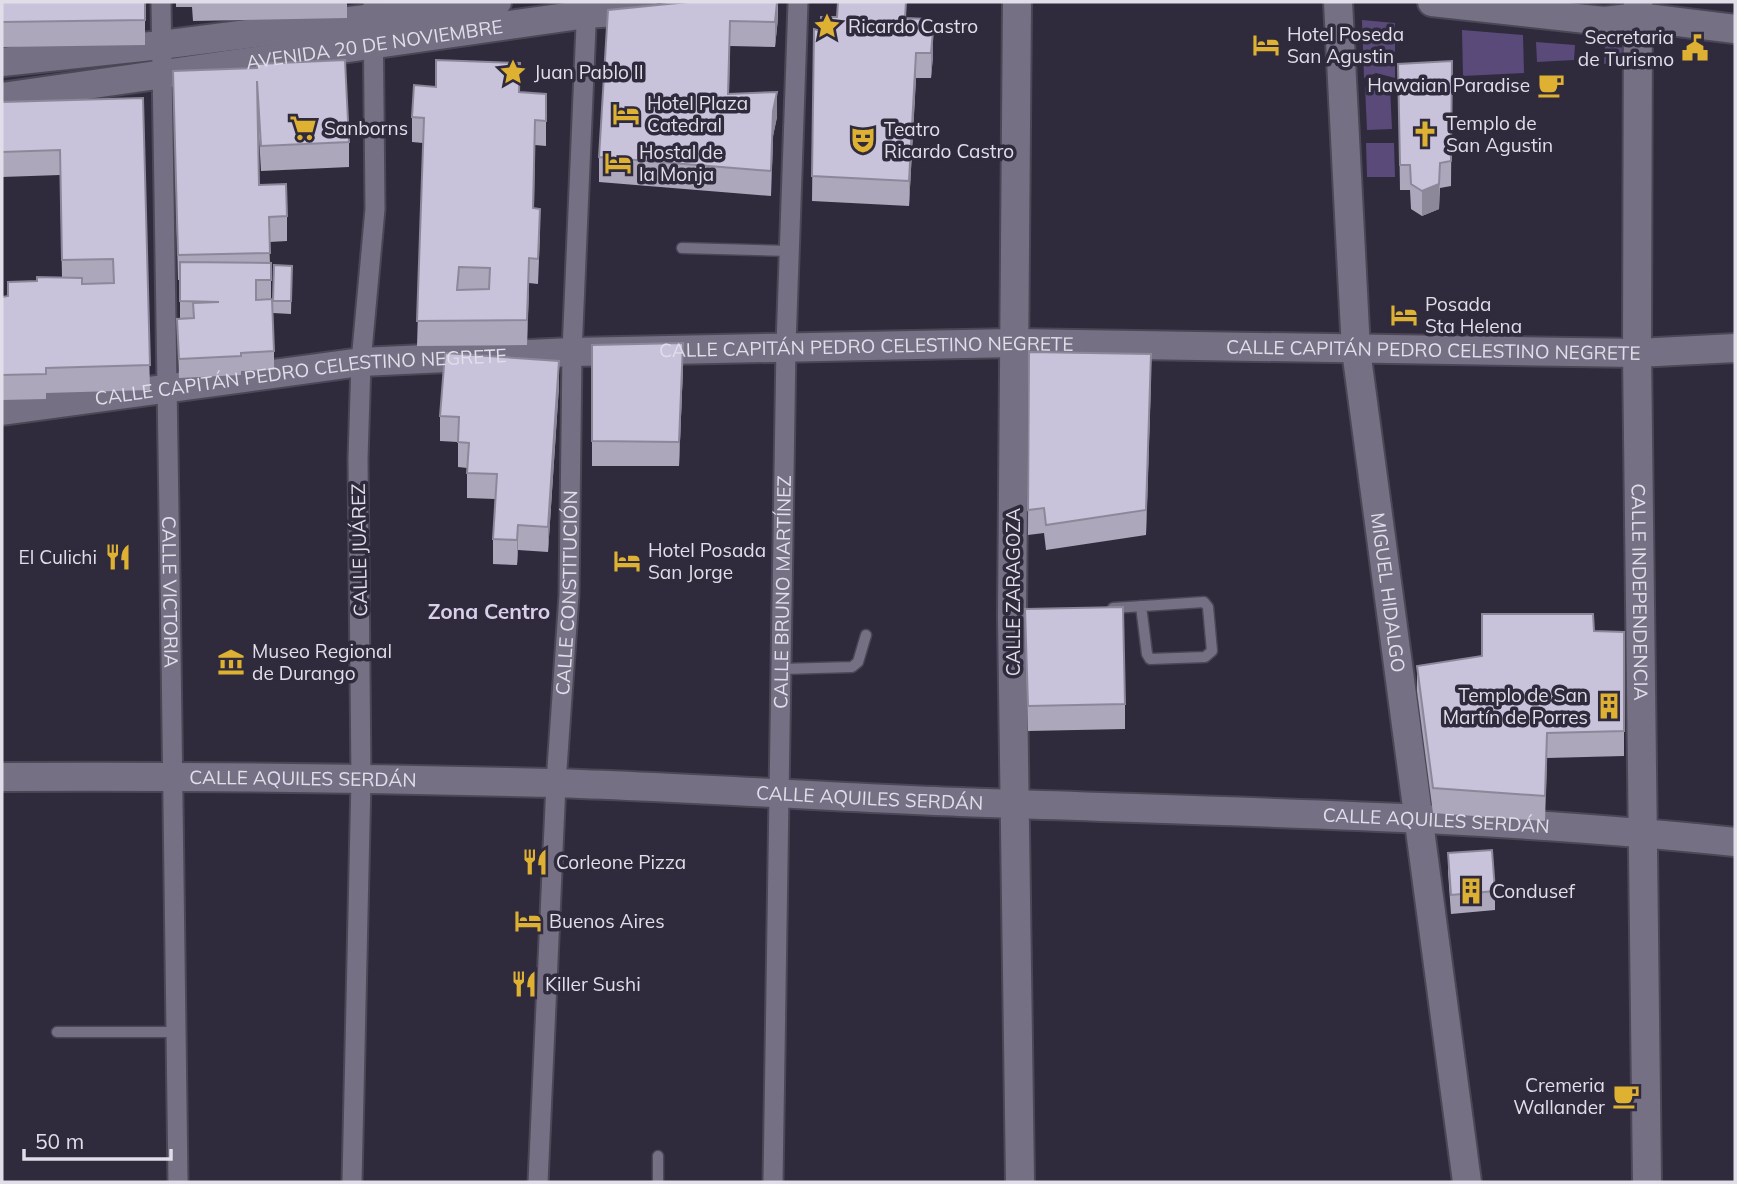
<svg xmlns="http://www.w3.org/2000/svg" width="1737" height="1184" viewBox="0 0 1737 1184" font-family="Mulish,sans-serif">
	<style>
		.green { fill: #594a7a }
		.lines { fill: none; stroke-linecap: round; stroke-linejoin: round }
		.lane-casing { stroke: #4c4756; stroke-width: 13 }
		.street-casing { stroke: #4c4756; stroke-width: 23 }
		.secondary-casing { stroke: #4c4756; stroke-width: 32 }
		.lane { stroke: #767085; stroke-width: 10 }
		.street { stroke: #767085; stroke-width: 19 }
		.secondary { stroke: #767085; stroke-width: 28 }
		.wall { fill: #aca7bb }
		.shaded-wall { fill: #8c8899 }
		.building { fill: #c8c2da; stroke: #8c8899; stroke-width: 2; fill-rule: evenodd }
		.labels { text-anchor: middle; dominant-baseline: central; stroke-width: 7; stroke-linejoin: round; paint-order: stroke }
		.poi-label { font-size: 19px; fill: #e1deea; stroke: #2f2a3c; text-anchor: start }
		.street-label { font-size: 19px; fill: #e1deea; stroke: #2f2a3c }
		.neighbourhood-label { font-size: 21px; font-weight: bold; fill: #d7d0e8; stroke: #2f2a3c }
	</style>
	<rect width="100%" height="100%" fill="#2f2a3c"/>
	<path class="green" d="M 1362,20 L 1395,23 L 1395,78 L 1376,73 L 1364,78 Z
		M 1462,30 L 1523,35 L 1524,73 L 1463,76 Z
		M 1536,42 L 1575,45 L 1574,60 L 1537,62 Z
		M 1605,42 L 1629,50 L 1627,61 L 1604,64 Z
		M 1390,86 L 1392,129 L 1367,130 L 1365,87 L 1378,92 Z
		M 1366,143 L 1394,143 L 1395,177 L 1367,177 Z"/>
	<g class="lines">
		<g class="lane-casing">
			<path id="lane" d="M 682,248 L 789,251
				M 1113,608 L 1204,602 L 1208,607 L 1212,651 L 1205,657 L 1150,659 L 1147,654 L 1141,606
				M 782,669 L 852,667 L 858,662 L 866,635
				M 57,1032 L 177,1032
				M 658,1182 L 658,1156"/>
		</g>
		<g class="street-casing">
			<g id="street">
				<path id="s1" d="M 161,2 C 165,395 176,789 178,1182"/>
				<path d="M 352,1182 L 361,779 L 358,459 L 361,362 L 375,209 L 373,2"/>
				<path id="s2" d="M 538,1182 L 556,783 L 569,595 L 572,352 L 587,2"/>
				<path id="s3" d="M 773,1182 L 786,345 L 798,2"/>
			</g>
		</g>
		<g class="secondary-casing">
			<g id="secondary">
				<path d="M 1017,2 L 1012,617 L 1020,1182"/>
				<path id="s4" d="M 1338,2 L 1356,350 L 1467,1182"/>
				<path d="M 1432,2 L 1604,21 L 1638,17 L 1735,29"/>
				<path id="s5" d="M 1638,2 L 1637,353 L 1647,1182"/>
				<path d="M 2,62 L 161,45 L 497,2"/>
				<path id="s6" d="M 2,97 L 587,14 L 644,10"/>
				<path id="s7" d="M 2,411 L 361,362 L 572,352 L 1013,343 L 1637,353 L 1735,348"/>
				<path id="s8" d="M 2,777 C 185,776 368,778 551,783 C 687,787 824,797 960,802 C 1219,812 1478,815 1735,842"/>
			</g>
		</g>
		<use href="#lane" class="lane"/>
		<use href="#street" class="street"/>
		<use href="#secondary" class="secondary"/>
	</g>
	<path class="wall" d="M 2,2 L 145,2 L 145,45 L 2,47 Z
		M 176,2 L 347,2 L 347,18 L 193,21 L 192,7 L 176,7 Z
		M 778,2 L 778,18 L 775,47 L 730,46 L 729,94 L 777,117 L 773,136 L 771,196 L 599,182 L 599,157 L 608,10 Z
		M 906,18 L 926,31 L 933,56 L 931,78 L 916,78 L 909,206 L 812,201 L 814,29 L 821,31 Z
		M 1452,61 L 1451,186 L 1440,188 L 1439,209 L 1422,216 L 1411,209 L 1410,190 L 1400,190 L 1398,64 Z
		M 257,68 L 349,142 L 349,167 L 261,171 L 258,120 L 259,185 L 287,216 L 287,241 L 269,242 L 270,263 L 271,263 L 271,299 L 256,299 L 274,351 L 274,370 L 241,371 L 241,375 L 179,378 L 177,319 L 180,318 L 180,280 L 178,280 L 173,71 Z
		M 520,92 L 546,94 L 546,146 L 535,145 L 534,208 L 540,234 L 538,284 L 529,283 L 527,345 L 417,346 L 423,143 L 412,142 L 412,117 Z
		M 143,98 L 150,390 L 46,393 L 46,399 L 2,400 L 2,297 L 8,296 L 37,281 L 62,277 L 60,175 L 2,177 L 2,102 Z
		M 292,266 L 291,314 L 273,313 L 273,301 Z
		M 592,345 L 683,367 L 679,466 L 592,466 Z
		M 1029,352 L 1151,379 L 1146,535 L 1046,550 L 1044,533 L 1028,535 Z
		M 559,386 L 548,552 L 518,550 L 517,565 L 493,564 L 493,539 L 495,499 L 467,498 L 467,468 L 458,467 L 458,442 L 440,441 L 440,416 Z
		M 1025,609 L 1125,704 L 1125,729 L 1028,731 Z
		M 1594,631 L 1624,632 L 1624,756 L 1547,758 L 1545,821 L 1433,813 L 1417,691 L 1417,666 L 1482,656 Z
		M 1448,853 L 1495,891 L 1495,910 L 1451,914 L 1448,872 Z"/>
	<path class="shaded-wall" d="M 777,2 L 778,18 L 775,47 L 775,22 Z
		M 933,31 L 933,56 L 931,78 L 931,53 Z
		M 916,53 L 916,78 L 909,206 L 909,181 Z
		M 777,92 L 777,117 L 773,136 L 771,196 L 773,111 Z
		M 1440,163 L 1439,209 L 1422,216 L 1422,191 Z
		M 529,258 L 529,283 L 527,345 L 527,320 Z
		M 683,343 L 683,367 L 679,466 L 679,442 Z
		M 1151,354 L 1151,379 L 1146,535 L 1146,510 Z
		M 559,361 L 559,386 L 548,552 L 548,527 Z
		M 518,525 L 518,550 L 517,565 L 517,540 Z"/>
	<path class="building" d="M 2,2 L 145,2 L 145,20 L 2,22 Z
		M 688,2 L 777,2 L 775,22 L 730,21 L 728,94 L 777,92 L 773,111 L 771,171 L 599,157 L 608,10 Z
		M 838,2 L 906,2 L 905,18 L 926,19 L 925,31 L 933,31 L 931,53 L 916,53 L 909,181 L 812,176 L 814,29 L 821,31 L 821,17 L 837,17 Z
		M 345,60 L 349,142 L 261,146 L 257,81 L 259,185 L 286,184 L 287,216 L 269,217 L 270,253 L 178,255 L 173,71 L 257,68 L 257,64 Z
		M 436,60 L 520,63 L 519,92 L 546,94 L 546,121 L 535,120 L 533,208 L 540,209 L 538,259 L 529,258 L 527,320 L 417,321 L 424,118 L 412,117 L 414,85 L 436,87 ZM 459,267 L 490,268 L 489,289 L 457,290 Z
		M 1452,61 L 1451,161 L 1440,163 L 1439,184 L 1422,191 L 1411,184 L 1410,165 L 1400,165 L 1398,64 Z
		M 143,98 L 150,365 L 46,368 L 46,374 L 2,375 L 2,297 L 8,296 L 8,282 L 37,281 L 37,277 L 82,278 L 82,284 L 114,283 L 113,259 L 62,260 L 60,150 L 2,152 L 2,102 Z
		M 180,262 L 271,263 L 271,280 L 256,280 L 256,300 L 272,299 L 274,351 L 241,353 L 241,356 L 179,359 L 177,319 L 194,318 L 193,303 L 219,302 L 180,301 Z
		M 274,265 L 292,266 L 291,301 L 273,301 Z
		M 683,343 L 679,442 L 592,441 L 592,345 Z
		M 1029,352 L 1151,354 L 1146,510 L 1046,525 L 1044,508 L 1028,510 Z
		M 445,353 L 559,361 L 548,527 L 518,525 L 517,540 L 493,539 L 497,474 L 467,473 L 469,443 L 458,442 L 459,417 L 440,416 Z
		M 1123,607 L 1125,704 L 1028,706 L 1025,609 Z
		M 1482,614 L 1593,614 L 1594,631 L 1624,632 L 1624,731 L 1547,733 L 1545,796 L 1433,788 L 1417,666 L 1482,656 Z
		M 1492,850 L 1495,891 L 1451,895 L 1448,853 Z"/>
	<defs>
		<g id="sight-bare" transform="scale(2.1)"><path d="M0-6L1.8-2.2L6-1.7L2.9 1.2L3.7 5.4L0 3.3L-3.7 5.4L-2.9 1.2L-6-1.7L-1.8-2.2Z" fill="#deb133" stroke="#2f2a3c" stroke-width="2.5" paint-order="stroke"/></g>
		<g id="hotel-bare" transform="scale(2.1)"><path d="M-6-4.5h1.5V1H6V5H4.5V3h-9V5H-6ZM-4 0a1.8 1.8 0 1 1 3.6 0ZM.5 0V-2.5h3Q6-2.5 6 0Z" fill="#deb133" stroke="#2f2a3c" stroke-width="2.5" paint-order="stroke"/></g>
		<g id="civic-bare" transform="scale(2.1)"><path d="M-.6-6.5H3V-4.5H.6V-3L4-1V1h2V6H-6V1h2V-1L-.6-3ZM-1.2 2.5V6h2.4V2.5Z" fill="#deb133" stroke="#2f2a3c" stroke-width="2.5" paint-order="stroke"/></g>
		<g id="cafe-bare" transform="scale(2.1)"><path d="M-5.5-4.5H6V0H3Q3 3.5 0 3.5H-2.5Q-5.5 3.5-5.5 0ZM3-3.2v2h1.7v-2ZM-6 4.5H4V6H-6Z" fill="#deb133" stroke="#2f2a3c" stroke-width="2.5" paint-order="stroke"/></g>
		<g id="supermarket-bare" transform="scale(2.1)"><path d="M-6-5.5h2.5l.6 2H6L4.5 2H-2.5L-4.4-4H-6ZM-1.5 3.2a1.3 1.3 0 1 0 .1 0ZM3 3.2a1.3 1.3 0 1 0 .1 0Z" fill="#deb133" stroke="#2f2a3c" stroke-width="2.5" paint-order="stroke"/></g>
		<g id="church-bare" transform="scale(2.1)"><path d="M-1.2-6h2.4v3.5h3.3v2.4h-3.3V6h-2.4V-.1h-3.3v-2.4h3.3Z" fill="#deb133" stroke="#2f2a3c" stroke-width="2.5" paint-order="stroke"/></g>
		<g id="theatre-bare" transform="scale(2.1)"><path d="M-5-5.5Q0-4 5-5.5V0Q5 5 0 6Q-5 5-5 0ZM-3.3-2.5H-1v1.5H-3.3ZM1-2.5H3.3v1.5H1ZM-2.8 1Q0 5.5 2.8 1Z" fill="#deb133" stroke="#2f2a3c" stroke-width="2.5" paint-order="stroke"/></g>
		<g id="restaurant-bare" transform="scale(2.1)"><path d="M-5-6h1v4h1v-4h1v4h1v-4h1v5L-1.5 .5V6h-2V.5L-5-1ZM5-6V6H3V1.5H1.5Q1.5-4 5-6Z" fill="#deb133" stroke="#2f2a3c" stroke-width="2.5" paint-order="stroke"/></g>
		<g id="museum-bare" transform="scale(2.1)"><path d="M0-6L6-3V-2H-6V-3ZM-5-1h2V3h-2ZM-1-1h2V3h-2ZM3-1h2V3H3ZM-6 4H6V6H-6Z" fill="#deb133" stroke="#2f2a3c" stroke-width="2.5" paint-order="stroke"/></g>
		<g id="building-bare" transform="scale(2.1)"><path d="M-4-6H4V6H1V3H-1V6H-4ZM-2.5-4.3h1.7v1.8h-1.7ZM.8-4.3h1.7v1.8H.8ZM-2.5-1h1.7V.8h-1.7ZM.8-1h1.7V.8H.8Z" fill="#deb133" stroke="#2f2a3c" stroke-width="2.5" paint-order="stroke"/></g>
	</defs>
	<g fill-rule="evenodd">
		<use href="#sight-bare" x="827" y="26"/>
		<use href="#hotel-bare" x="1266" y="45"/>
		<use href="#civic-bare" x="1695" y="48"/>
		<use href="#sight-bare" x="513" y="72"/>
		<use href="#cafe-bare" x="1551" y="85"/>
		<use href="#hotel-bare" x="626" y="114"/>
		<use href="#supermarket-bare" x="303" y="128"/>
		<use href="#church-bare" x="1425" y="134"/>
		<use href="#theatre-bare" x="863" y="140"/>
		<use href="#hotel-bare" x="618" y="163"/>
		<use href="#hotel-bare" x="1404" y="315"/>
		<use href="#restaurant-bare" x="118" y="557"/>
		<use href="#hotel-bare" x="627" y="561"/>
		<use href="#museum-bare" x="231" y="662"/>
		<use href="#building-bare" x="1609" y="706"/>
		<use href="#restaurant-bare" x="535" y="862"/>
		<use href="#building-bare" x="1471" y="891"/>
		<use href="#hotel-bare" x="528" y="921"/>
		<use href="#restaurant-bare" x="524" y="984"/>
		<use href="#cafe-bare" x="1626" y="1096"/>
	</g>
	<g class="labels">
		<g class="poi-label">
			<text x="848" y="26">Ricardo Castro</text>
			<text x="1287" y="34">Hotel Poseda<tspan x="1287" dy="22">San Agustin</tspan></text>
			<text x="1674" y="37" text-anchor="end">Secretaria<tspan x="1674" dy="22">de Turismo</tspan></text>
			<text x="534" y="72">Juan Pablo II</text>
			<text x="1530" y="85" text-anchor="end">Hawaian Paradise</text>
			<text x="647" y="103">Hotel Plaza<tspan x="647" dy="22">Catedral</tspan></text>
			<text x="1446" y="123">Templo de<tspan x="1446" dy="22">San Agustin</tspan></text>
			<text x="324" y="128">Sanborns</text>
			<text x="884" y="129">Teatro<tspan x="884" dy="22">Ricardo Castro</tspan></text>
			<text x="639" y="152">Hostal de<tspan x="639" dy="22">la Monja</tspan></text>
			<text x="1425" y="304">Posada<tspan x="1425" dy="22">Sta Helena</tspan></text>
			<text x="648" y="550">Hotel Posada<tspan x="648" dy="22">San Jorge</tspan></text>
			<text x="97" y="557" text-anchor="end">El Culichi</text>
			<text x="252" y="651">Museo Regional<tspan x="252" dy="22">de Durango</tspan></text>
			<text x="1588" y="695" text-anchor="end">Templo de San<tspan x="1588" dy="22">Martín de Porres</tspan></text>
			<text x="556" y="862">Corleone Pizza</text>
			<text x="1492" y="891">Condusef</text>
			<text x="549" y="921">Buenos Aires</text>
			<text x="545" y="984">Killer Sushi</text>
			<text x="1605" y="1085" text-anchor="end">Cremeria<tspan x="1605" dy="22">Wallander</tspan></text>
		</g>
		<g class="street-label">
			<text stroke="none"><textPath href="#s6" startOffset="376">AVENIDA 20 DE NOVIEMBRE</textPath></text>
			<text stroke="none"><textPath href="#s7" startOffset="868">CALLE CAPITÁN PEDRO CELESTINO NEGRETE</textPath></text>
			<text stroke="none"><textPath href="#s7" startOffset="1435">CALLE CAPITÁN PEDRO CELESTINO NEGRETE</textPath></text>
			<text stroke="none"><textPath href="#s7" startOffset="301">CALLE CAPITÁN PEDRO CELESTINO NEGRETE</textPath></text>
			<text transform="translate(359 550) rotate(-91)">CALLE JUÁREZ</text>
			<text stroke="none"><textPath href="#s1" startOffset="590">CALLE VICTORIA</textPath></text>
			<text stroke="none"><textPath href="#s2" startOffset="590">CALLE CONSTITUCIÓN</textPath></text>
			<text stroke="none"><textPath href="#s3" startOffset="590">CALLE BRUNO MARTÍNEZ</textPath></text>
			<text transform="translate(1013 592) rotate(-90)">CALLE ZARAGOZA</text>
			<text stroke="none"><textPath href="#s5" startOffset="590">CALLE INDEPENDENCIA</textPath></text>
			<text stroke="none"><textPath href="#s4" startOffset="593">MIGUEL HIDALGO</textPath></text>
			<text stroke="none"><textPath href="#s8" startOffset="301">CALLE AQUILES SERDÁN</textPath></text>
			<text stroke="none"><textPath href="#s8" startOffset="868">CALLE AQUILES SERDÁN</textPath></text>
			<text stroke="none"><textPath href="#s8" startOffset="1435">CALLE AQUILES SERDÁN</textPath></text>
		</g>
		<g class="neighbourhood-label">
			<text x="489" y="611">Zona Centro</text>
		</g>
	</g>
	<rect width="1737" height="1184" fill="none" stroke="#e1deea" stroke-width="7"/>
	<path d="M24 1149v10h147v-10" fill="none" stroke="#e1deea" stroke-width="3.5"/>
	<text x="35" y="1149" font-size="21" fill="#e1deea" stroke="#2f2a3c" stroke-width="5" paint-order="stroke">50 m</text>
</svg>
